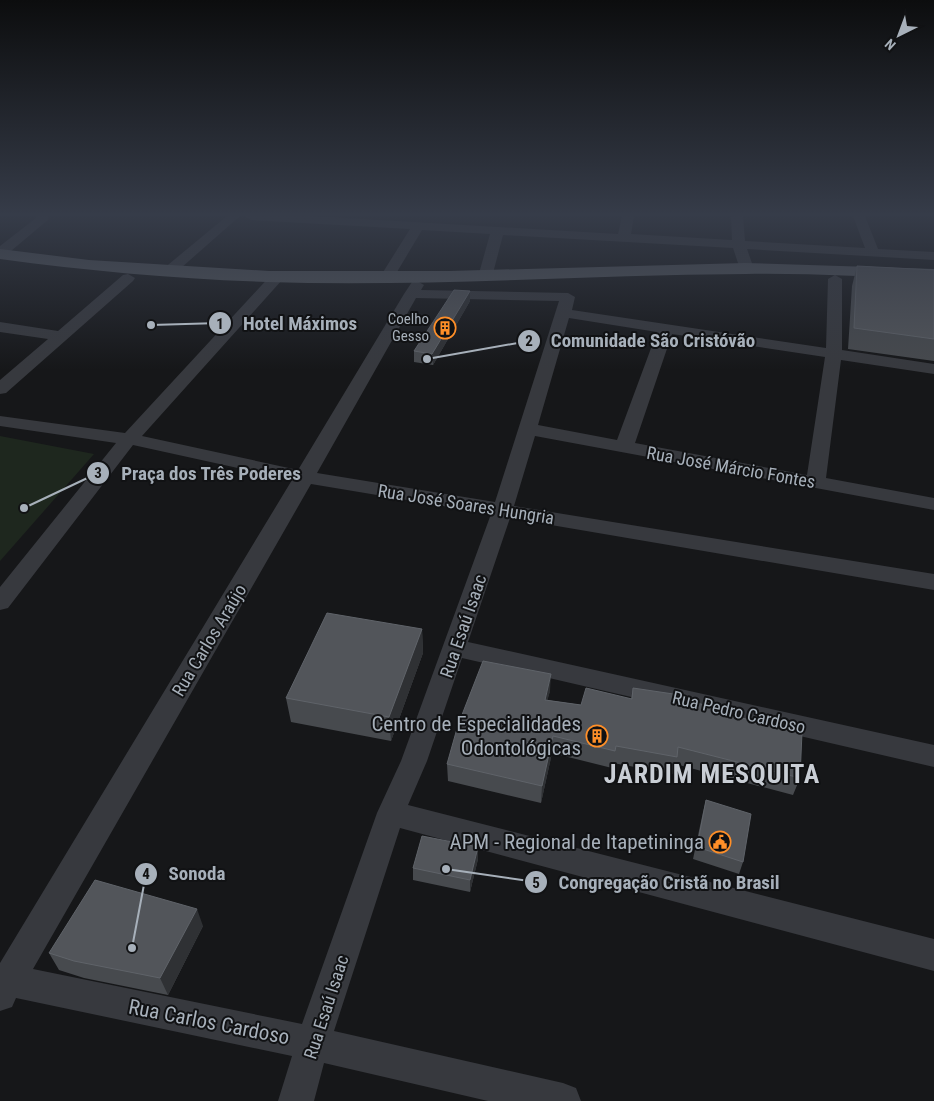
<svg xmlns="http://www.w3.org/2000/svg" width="934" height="1101" viewBox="0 0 934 1101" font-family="'Roboto Condensed',sans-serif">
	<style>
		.green { fill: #1e271e }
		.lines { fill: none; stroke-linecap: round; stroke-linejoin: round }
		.street { fill: #37393e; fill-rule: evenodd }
		.primary { fill: #53575d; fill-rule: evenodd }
		.wall { fill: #474a4e }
		.shaded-wall { fill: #2f3134 }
		.building { fill: #52555a; stroke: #5f6369 }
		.labels { text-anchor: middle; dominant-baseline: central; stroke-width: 4; stroke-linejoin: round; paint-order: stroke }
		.far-poi-label { font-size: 15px; fill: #a7b0ba; stroke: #111214; text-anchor: end }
		.street-label { font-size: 18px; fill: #a7b0ba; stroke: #111214 }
		.near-poi-label { font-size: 21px; fill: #a7b0ba; stroke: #111214; text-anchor: end }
		.near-street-label { font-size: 21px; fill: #a7b0ba; stroke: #111214 }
		.near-district-label { font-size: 26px; font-weight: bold; letter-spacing: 1px; fill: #c9ced5; stroke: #111214 }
		.leader { fill: none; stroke: #a7b0ba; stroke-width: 2 }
		.callout-dot { fill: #a7b0ba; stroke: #111214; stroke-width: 2 }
		.mark-label { font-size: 15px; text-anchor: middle; font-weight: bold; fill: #111 }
		.callout-label { font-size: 19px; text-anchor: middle; font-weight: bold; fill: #a7b0ba; stroke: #111214; stroke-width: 4; stroke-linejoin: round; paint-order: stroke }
	</style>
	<rect width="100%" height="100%" fill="#161719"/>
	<path class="green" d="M 0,436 L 94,454 L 0,561 Z"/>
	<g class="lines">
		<path class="street" d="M 36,216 L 48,216 L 49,219 L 5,256 L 0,257 L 0,246 L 36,218 Z
			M 227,216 L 240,216 L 173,275 L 163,275 L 161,272 L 163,269 Z
			M 245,216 L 312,216 L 618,234 L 622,216 L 634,216 L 631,234 L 732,240 L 731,216 L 743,216 L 745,241 L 865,248 L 853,216 L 865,216 L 878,249 L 934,252 L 934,260 L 747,249 L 754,269 L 747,273 L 740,269 L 733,248 L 503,235 L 492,277 L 485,281 L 478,277 L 490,234 L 422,230 L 394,277 L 387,281 L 380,277 L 410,229 L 251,220 Z
			M 277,273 L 282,274 L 284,277 L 282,280 L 142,436 L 298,470 L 404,294 L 412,282 L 417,281 L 424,285 L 421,290 L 568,293 L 575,297 L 572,310 L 826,348 L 828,279 L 835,275 L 842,279 L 842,350 L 934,364 L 934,374 L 841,360 L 826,478 L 934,498 L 934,510 L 535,436 L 514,506 L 934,574 L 934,590 L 510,518 L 468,642 L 934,745 L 934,767 L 462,658 L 427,761 L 408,805 L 934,939 L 934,971 L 400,828 L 334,1031 L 563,1083 L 576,1088 L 581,1101 L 488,1101 L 324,1063 L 314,1101 L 278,1101 L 292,1056 L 16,998 L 12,1007 L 0,1011 L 0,963 L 292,480 L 133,445 L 8,608 L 0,610 L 0,587 L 116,443 L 0,426 L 0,416 L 125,433 L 272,274 ZM 416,298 L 559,301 L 495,502 L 317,473 ZM 569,318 L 657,332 L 617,440 L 538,425 ZM 672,334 L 825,357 L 807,475 L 635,443 ZM 311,484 L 491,514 L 401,761 L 377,813 L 302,1024 L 33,969 Z
			M 128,274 L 135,278 L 133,281 L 6,393 L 0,394 L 0,380 L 48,339 L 0,332 L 0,322 L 58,331 L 123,275 Z"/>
		<path class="primary" d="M 0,249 L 89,260 L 269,271 L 449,271 L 745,263 L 934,269 L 934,279 C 871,277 809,273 746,274 C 586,275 427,287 267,282 C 177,279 89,271 0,259 Z"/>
	</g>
	<path class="wall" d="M 857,266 L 934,270 L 934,361 L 848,349 L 852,286 Z
		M 470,291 L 470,301 L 433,365 L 414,362 L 414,351 Z
		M 422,629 L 423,653 L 391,741 L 291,722 L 286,698 Z
		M 633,688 L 680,699 L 733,716 L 800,778 L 793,795 L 675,764 L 673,774 L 613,763 L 612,768 L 552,753 L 541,803 L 448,781 L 447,764 L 550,691 L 547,700 L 581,705 L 631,699 Z
		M 706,800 L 743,862 L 739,874 L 693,859 L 703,812 Z
		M 478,859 L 470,892 L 413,880 L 413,868 Z
		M 203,926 L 168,995 L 84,978 L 59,970 L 49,953 Z"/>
	<path class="shaded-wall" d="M 470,291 L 470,301 L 433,365 L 432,354 Z
		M 422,629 L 423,653 L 391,741 L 389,717 Z
		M 551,674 L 550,691 L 543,717 L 545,700 Z
		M 553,736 L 552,753 L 541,803 L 542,786 Z
		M 478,847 L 478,859 L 470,892 L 470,880 Z
		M 197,909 L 203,926 L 168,995 L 160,978 Z"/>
	<path class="building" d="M 857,266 L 934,270 L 934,339 L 854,328 Z
		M 454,290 L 470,291 L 432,354 L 414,351 Z
		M 327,613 L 422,629 L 389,717 L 286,698 Z
		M 483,661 L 551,674 L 545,700 L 581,705 L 586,688 L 632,699 L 633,688 L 680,695 L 680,699 L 734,712 L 733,716 L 802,732 L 800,778 L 678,747 L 677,757 L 616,746 L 615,751 L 553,736 L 542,786 L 447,764 L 458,725 Z
		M 706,800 L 751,814 L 743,862 L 697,847 Z
		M 422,836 L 478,847 L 470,880 L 413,868 Z
		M 95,880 L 197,909 L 160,978 L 74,961 L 49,953 Z"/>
	<linearGradient id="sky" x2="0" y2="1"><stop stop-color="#0c0d0e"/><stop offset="0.58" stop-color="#363c49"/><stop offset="1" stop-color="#363c49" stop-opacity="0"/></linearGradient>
	<rect width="934" height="370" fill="url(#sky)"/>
	<defs>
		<g id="building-ring" transform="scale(1.125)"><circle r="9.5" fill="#111214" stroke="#ff8f28" stroke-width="1.5"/><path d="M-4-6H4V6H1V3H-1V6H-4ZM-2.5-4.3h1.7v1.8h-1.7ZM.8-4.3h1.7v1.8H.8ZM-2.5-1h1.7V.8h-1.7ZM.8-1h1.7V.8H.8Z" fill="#ff8f28"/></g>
		<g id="civic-ring" transform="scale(1.125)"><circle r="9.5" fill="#111214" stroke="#ff8f28" stroke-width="1.5"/><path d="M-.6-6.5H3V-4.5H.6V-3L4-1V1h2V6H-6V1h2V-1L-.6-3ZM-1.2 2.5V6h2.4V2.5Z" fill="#ff8f28"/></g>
	</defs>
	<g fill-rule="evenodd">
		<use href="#building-ring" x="445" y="328"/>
		<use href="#building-ring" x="597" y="736"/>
		<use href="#civic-ring" x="720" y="842"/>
	</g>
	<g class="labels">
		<g class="far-poi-label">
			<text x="429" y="319">Coelho<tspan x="429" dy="17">Gesso</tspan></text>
		</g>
		<g class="street-label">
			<text transform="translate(731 467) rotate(10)">Rua José Márcio Fontes</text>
			<text transform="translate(466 504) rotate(9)">Rua José Soares Hungria</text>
			<text transform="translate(463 626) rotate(-71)">Rua Esaú Isaac</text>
			<text transform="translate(209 640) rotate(-59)">Rua Carlos Araújo</text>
			<text transform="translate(739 712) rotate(13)">Rua Pedro Cardoso</text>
			<text transform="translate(326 1007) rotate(-72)">Rua Esaú Isaac</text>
		</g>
		<g class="near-poi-label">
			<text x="581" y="724">Centro de Especialidades<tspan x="581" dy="24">Odontológicas</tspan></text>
			<text x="704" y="842">APM - Regional de Itapetininga</text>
		</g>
		<g class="near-street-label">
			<text transform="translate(209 1022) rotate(11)">Rua Carlos Cardoso</text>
		</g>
		<g class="near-district-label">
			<text x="712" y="774">JARDIM MESQUITA</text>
		</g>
	</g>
	<path class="leader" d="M151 325L220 323M427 359L529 341M24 508L98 473M132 948L146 874M446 869L536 882"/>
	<g class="callout-dot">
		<circle cx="151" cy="325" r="5"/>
		<circle cx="427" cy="359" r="5"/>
		<circle cx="24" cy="508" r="5"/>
		<circle cx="132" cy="948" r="5"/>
		<circle cx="446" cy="869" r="5"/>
		<circle cx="220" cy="323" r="12"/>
		<circle cx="529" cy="341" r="12"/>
		<circle cx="98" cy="473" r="12"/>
		<circle cx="146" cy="874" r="12"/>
		<circle cx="536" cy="882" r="12"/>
	</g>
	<g class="mark-label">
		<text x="220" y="329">1</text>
		<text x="529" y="346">2</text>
		<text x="98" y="478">3</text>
		<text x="146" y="879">4</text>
		<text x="536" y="888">5</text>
	</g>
	<g class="callout-label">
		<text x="300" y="330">Hotel Máximos</text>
		<text x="653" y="347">Comunidade São Cristóvão</text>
		<text x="211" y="480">Praça dos Três Poderes</text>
		<text x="197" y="880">Sonoda</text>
		<text x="669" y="889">Congregação Cristã no Brasil</text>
	</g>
	<g transform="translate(899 35) rotate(222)" stroke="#111214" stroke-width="4" paint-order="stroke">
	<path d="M0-4L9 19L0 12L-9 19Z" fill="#a7b0ba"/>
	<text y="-8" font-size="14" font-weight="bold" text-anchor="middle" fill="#a7b0ba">N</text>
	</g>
</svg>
